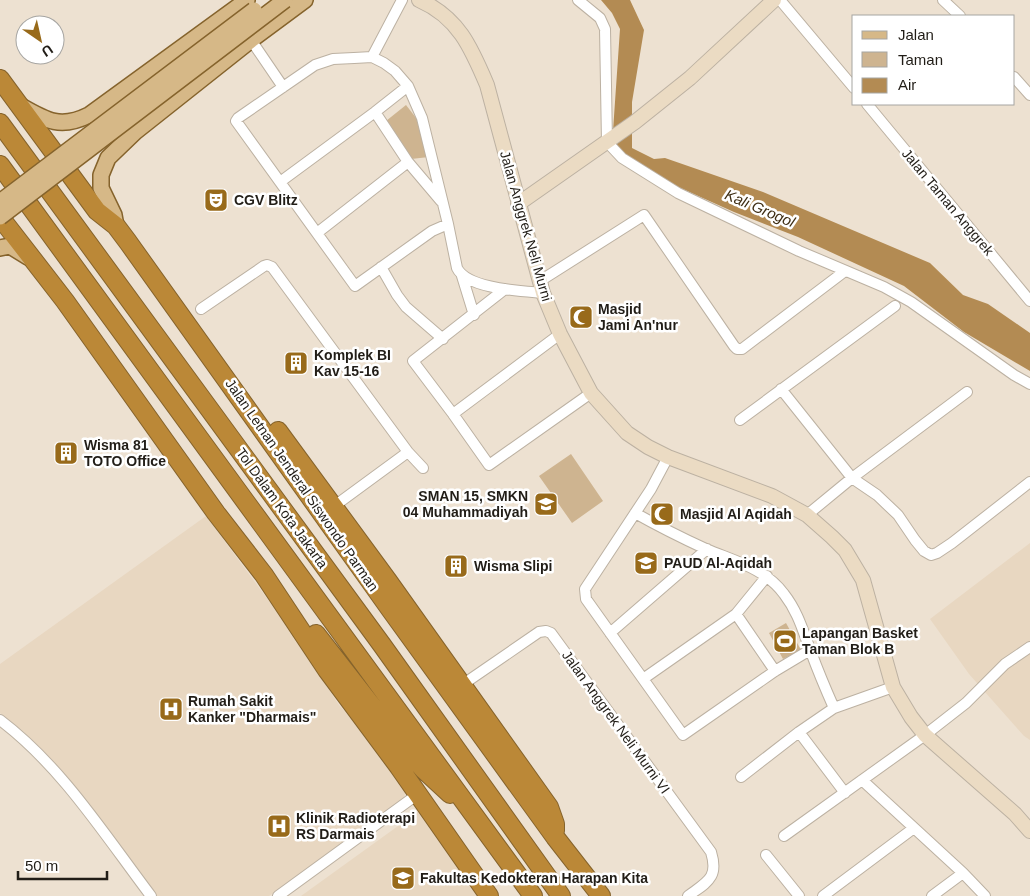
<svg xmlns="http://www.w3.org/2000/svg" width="1030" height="896" viewBox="0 0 1030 896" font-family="Helvetica,sans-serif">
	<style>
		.built { fill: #e8d7c1 }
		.green { fill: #ceb490 }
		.water { fill: #b38b53 }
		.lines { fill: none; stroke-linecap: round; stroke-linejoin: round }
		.street-casing { stroke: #bcb1a2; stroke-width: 12 }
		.secondary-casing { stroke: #bcb1a2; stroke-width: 16 }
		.primary-casing { stroke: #85632c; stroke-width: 18 }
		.highway-casing { stroke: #85632c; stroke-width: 20 }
		.street { stroke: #fff; stroke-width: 10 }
		.secondary { stroke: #ebdbc3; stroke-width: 14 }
		.primary { stroke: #d6b887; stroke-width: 15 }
		.highway { stroke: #bb8837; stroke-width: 18 }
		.primary-bridge-casing { stroke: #85632c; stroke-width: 18; stroke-linecap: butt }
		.primary-bridge { stroke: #d6b887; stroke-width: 15 }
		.labels { text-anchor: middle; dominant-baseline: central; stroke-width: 5; stroke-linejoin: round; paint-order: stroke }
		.poi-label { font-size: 14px; font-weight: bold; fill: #211d17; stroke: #fff; text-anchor: start }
		.street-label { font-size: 14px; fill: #211d17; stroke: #fff }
		.water-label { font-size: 15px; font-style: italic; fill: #3e2d13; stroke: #fff }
	</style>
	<rect width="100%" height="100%" fill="#ede1d1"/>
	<path class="built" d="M 206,516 L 283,620 L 339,705 L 404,778 L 407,788 L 404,797 L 397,806 L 269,896 L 156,896 L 55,763 L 23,731 L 0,713 L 0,664 Z
		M 1030,543 L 1030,740 L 1024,736 L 969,674 L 930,619 Z
		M 423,808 L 486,896 L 301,896 Z"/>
	<path class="green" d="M 406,105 L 423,127 L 429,157 L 411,159 L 386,121 Z
		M 571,454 L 603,501 L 572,523 L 539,476 Z
		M 786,623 L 801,650 L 783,659 L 769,633 Z"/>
	<path class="water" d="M 601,0 L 630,0 L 644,30 L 632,102 L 632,148 L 654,159 L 665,158 L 763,192 L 930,263 L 963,295 L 988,304 L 1030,333 L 1030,371 L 964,332 L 904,286 L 798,237 L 734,212 L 658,178 L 618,150 L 613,131 L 620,29 L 612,13 Z"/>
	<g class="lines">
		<g class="street-casing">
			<path id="street" d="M 578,0 L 600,18 L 605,29 L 607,142 L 622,158 L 678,193 L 799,251 L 884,287 L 911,302 L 1014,375 L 1030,384
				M 780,0 L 854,88
				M 943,0 L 960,16
				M 251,40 L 283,87
				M 372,57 L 402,0
				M 1014,77 L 1030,95
				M 867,104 L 1030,301
				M 375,112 L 408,162 L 441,201
				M 280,182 L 375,112 L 408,86
				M 448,224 L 432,231 L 355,286 L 236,121 L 238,118 L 315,65 L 333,59 L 354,58 L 372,57 L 384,63 L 395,71 L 408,86 L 422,118 L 448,224 L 457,268 C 467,289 522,291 543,293
				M 317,233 L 408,162
				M 381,267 L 397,295 L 406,307 L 443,339
				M 462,276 L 474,315
				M 540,281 L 644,215 L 734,346 L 737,349 L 742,349 L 845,271
				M 505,289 L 413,361 L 453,414 L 489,465 L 591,393
				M 201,309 L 264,266 L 267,265 L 272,267 L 408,452
				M 781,389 L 852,478 L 877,495 L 898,515 L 915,540 L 924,551 L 931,555 L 937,553 L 952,543 L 1030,482
				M 453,414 L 560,334
				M 740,420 L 895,306
				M 668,457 L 651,489 L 585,589 L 586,599 L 683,735 L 775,671 L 810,650
				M 333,507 L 408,452 L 423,468
				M 635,513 C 658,526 682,538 706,549 C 734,561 765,568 784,594 C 798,612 803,631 811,652 C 818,671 826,690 834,708
				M 807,515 L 852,478 L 967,392
				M 736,614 L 775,671
				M 610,633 L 707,549
				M 643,679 L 736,614 L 767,576
				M 462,685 L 539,632 L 546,631 L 551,633 L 711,852 C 719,878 707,882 688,896
				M 0,720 C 62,767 104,834 151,896
				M 799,732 L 845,793
				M 741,777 L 799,732 L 834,708 L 893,687
				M 862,780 L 963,873 L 985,896
				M 784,836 L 925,735 L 966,703 L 1005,664 L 1030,647
				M 766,855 L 799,896
				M 278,896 L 418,794
				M 823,896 L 914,828
				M 932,896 L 963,873"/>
		</g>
		<g class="secondary-casing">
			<path id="secondary" d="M 419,0 C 458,17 471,47 487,85 L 543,293 L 560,334 L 591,393 L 627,433 L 648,447 L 668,457 L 772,496 L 807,515 L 832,537 L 845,550 L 863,580 L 893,687 L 911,717 L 925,735 L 1015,814 L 1030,831
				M 518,204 L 635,122 L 690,78 L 774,0"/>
		</g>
		<g class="primary-casing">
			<path id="primary" d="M 21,106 C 47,121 61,129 89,115 L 247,0
				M 116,226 L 114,215 L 101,188 L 101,175 L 108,158 L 135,132 L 251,40 L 305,0
				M 0,248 L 10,246 L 28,257"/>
		</g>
		<g class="highway-casing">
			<path id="highway" d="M 0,79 L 97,211 L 116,226 L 128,242 L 390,609 L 555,837 L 601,896
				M 0,123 L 382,645 L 561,896
				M 0,165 L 533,896
				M 0,217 L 65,301 L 216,513 L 264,575 L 327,670 L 399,767 L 489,896
				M 278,431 L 388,581 L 549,807 L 555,824 L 555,831
				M 316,634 L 408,752 L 424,770 L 450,794"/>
		</g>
		<use href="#street" class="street"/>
		<use href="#secondary" class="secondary"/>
		<use href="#primary" class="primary"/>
		<use href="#highway" class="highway"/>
		<g class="primary-bridge-casing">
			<path id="primary-bridge" d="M 0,202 L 254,10
				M 0,217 L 285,0"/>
		</g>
		<use href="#primary-bridge" class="primary-bridge"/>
	</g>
	<defs>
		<g id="theatre-square" transform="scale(1.25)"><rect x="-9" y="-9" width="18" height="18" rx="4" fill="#986a1a" stroke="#fff"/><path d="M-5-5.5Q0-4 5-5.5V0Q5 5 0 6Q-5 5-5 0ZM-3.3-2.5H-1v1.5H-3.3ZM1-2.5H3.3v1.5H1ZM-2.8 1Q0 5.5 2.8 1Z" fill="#fff"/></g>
		<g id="mosque-square" transform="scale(1.25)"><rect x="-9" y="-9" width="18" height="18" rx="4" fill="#986a1a" stroke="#fff"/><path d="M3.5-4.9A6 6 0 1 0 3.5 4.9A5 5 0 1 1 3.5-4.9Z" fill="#fff"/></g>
		<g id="building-square" transform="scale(1.25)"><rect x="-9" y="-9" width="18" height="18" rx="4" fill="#986a1a" stroke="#fff"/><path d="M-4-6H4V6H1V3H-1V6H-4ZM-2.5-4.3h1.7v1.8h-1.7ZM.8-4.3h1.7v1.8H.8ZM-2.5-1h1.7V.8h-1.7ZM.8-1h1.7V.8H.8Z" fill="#fff"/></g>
		<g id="school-square" transform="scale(1.25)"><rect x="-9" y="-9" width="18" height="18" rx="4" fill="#986a1a" stroke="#fff"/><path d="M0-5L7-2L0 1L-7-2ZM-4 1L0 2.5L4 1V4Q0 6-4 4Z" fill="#fff"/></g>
		<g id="stadium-square" transform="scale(1.25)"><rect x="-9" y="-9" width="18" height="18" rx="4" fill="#986a1a" stroke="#fff"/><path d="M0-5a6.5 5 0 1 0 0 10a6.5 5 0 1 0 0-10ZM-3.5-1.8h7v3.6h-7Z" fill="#fff"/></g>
		<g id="hospital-square" transform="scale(1.25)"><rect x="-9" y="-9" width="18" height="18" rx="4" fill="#986a1a" stroke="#fff"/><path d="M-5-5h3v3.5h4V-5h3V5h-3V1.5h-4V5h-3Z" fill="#fff"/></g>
		<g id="university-square" transform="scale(1.25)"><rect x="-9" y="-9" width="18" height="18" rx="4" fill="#986a1a" stroke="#fff"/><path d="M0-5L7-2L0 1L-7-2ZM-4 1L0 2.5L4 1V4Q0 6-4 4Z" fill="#fff"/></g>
	</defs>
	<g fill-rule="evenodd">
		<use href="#theatre-square" x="216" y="200"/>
		<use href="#mosque-square" x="581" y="317"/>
		<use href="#building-square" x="296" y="363"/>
		<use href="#building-square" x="66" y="453"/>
		<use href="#school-square" x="546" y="504"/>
		<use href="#mosque-square" x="662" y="514"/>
		<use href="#school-square" x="646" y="563"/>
		<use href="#building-square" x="456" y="566"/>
		<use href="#stadium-square" x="785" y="641"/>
		<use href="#hospital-square" x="171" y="709"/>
		<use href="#hospital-square" x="279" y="826"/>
		<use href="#university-square" x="403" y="878"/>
	</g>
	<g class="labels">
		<g class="poi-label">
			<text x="234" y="200">CGV Blitz</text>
			<text x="598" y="309">Masjid<tspan x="598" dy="16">Jami An'nur</tspan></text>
			<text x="314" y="355">Komplek BI<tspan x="314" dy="16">Kav 15-16</tspan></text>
			<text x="84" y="445">Wisma 81<tspan x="84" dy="16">TOTO Office</tspan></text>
			<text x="528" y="496" text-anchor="end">SMAN 15, SMKN<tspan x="528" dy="16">04 Muhammadiyah</tspan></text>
			<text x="680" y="514">Masjid Al Aqidah</text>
			<text x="664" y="563">PAUD Al-Aqidah</text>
			<text x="474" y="566">Wisma Slipi</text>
			<text x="802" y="633">Lapangan Basket<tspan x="802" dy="16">Taman Blok B</tspan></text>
			<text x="188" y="701">Rumah Sakit<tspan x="188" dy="16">Kanker "Dharmais"</tspan></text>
			<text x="296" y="818">Klinik Radioterapi<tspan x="296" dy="16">RS Darmais</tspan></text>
			<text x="420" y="878">Fakultas Kedokteran Harapan Kita</text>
		</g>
		<g class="street-label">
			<text transform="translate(948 202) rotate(50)">Jalan Taman Anggrek</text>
			<text transform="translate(526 226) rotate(74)">Jalan Anggrek Neli Murni</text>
			<text transform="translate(302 485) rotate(55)">Jalan Letnan Jenderal Siswondo Parman</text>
			<text transform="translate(282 508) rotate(54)">Tol Dalam Kota Jakarta</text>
			<text transform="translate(616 722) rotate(54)">Jalan Anggrek Neli Murni VI</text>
		</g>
		<g class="water-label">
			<text transform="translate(760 208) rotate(23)">Kali Grogol</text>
		</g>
	</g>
	<rect x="852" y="15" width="162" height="90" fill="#ffffff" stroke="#a6a5a2"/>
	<rect x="862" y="31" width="25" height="8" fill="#d6b887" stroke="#a6a5a2"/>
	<text x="898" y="40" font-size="15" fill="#211d17">Jalan</text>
	<rect x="862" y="52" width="25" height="15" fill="#ceb490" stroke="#a6a5a2"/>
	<text x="898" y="65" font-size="15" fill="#211d17">Taman</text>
	<rect x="862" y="78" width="25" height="15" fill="#b38b53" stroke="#a6a5a2"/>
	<text x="898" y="90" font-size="15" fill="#211d17">Air</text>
	<g transform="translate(40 40) rotate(146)"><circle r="24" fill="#ffffff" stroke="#a6a5a2"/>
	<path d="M0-4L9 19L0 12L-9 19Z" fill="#986a1a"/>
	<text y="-8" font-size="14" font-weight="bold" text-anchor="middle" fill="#211d17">U</text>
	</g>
	<path d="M18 871v8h89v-8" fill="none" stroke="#211d17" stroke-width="2.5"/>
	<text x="25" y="871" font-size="15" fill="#211d17" stroke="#ffffff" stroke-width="4" paint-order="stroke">50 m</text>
</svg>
